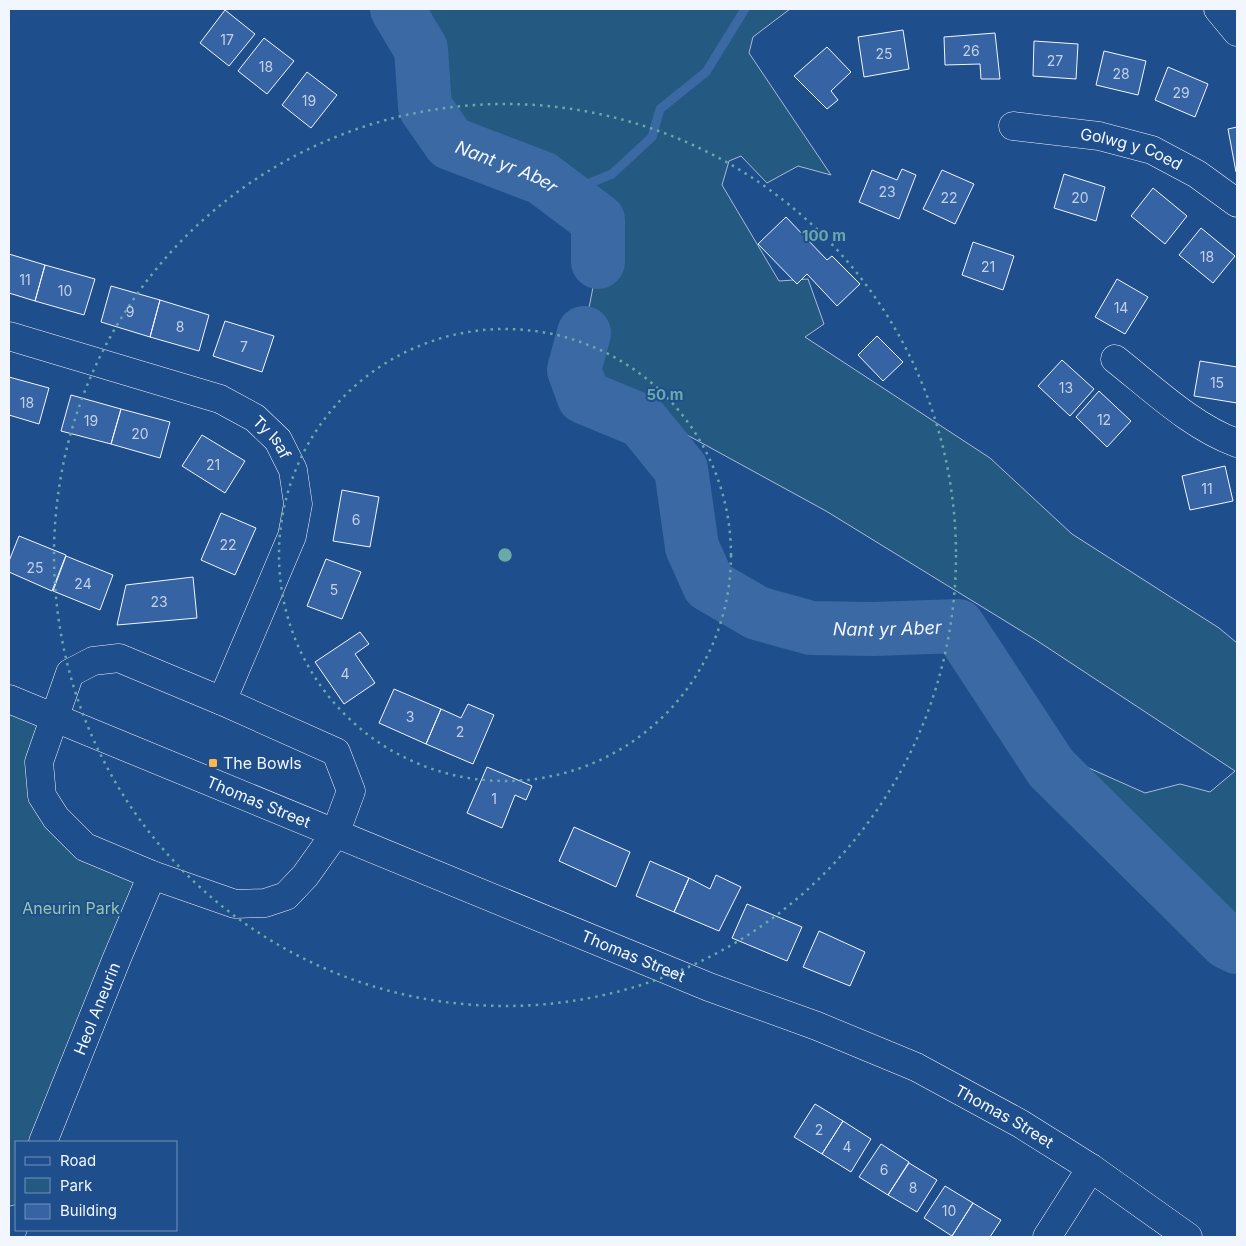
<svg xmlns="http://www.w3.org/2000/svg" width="1246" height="1246" viewBox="0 0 1246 1246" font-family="Inter,sans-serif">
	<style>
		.green { fill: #245a82; stroke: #a8bbd7 }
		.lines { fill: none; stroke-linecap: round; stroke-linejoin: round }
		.stream { stroke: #3b69a3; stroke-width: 9 }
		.river { stroke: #3b69a3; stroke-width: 54 }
		.building { fill: #3563a3; stroke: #f2f6ff }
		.minor-casing { stroke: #f2f6ff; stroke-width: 29 }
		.major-casing { stroke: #f2f6ff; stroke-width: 29 }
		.minor { stroke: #1f4e8c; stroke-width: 28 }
		.major { stroke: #1f4e8c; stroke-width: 28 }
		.ring { fill: none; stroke: #6aa9a8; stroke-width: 2.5; stroke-dasharray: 2.5 5 }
		.poi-dot { fill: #ffb74d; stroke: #1f4e8c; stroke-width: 2 }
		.labels { text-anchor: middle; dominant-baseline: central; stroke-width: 4; stroke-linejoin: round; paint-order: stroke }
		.number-label { font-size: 14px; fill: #c3d1e8 }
		.street-label { font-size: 16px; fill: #f2f6ff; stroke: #1f4e8c }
		.poi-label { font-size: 16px; fill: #f2f6ff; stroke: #1f4e8c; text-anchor: start }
		.park-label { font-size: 16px; fill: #97c8a6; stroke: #1f4e8c }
		.water-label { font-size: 18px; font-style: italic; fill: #f2f6ff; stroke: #1f4e8c }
		.centre { fill: #6aa9a8; stroke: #1f4e8c; stroke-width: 2.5 }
		.ring-label { font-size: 15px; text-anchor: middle; font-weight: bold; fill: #6aa9a8; stroke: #1f4e8c; stroke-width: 4; stroke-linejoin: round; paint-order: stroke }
	</style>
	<rect width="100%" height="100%" fill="#1f4e8c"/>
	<path class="green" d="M 397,9 L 790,9 L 753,37 L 749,53 L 831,175 L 798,166 L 767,183 L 741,156 L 729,161 L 722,185 L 779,281 L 808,279 L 824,324 L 805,337 L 990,458 L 1072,534 L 1219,628 L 1237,643 L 1237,947 L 1227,941 L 1051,768 L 1035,744 L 1145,793 L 1180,784 L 1210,792 L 1235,771 L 1036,640 L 826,511 L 678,430 L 642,421 L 584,397 L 574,370 L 584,333 L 598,262 L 598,220 L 542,178 L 450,143 L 425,107 L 421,49 Z
		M 9,699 L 49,736 L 56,818 L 152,875 L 43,1142 L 16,1142 L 16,1219 L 9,1237 Z"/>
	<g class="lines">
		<path class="stream" d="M 563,194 L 612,174 L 652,137 L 660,109 L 706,72 L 745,9"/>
		<g class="river">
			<path id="s1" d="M 397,9 L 421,49 L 425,107 L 450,143 L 542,178 L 598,220 L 598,262"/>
			<path id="s2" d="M 584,333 L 574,370 L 584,397 L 642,421 L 681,469 L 692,547 L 709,585 L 757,613 L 811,628 L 874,629 L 958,626 L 1051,768 L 1227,942 L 1237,947"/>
		</g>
	</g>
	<path class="building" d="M 225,10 L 255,34 L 229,66 L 200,43 Z
		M 903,30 L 909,69 L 864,77 L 858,37 Z
		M 995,33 L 1000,79 L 981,79 L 980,64 L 945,65 L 944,37 Z
		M 264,38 L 294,61 L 267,94 L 238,71 Z
		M 1034,41 L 1078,44 L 1076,79 L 1033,76 Z
		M 827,47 L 851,72 L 831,91 L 838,100 L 827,109 L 794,76 Z
		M 1104,51 L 1146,61 L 1138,95 L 1096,85 Z
		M 1168,67 L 1208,84 L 1195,117 L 1155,100 Z
		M 307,72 L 337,95 L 311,128 L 282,105 Z
		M 1237,127 L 1237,172 L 1236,172 L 1228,129 Z
		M 902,169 L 916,175 L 899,219 L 859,202 L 872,170 L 897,180 Z
		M 942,170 L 974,184 L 955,224 L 923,209 Z
		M 1064,174 L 1105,187 L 1096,221 L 1054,208 Z
		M 1153,188 L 1187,216 L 1165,244 L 1131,216 Z
		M 786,217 L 827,260 L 832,256 L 860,284 L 837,306 L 807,274 L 797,284 L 758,244 Z
		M 1201,228 L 1235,256 L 1213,283 L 1179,255 Z
		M 973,242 L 1014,256 L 1003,290 L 962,275 Z
		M 9,254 L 45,265 L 35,301 L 9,293 Z
		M 45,265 L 95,279 L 84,315 L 35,301 Z
		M 1117,279 L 1148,297 L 1125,334 L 1095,317 Z
		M 111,286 L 160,300 L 150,337 L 101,322 Z
		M 160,300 L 209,315 L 199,351 L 150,337 Z
		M 225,321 L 274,336 L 262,372 L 213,356 Z
		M 877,336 L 903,362 L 883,381 L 858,355 Z
		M 1062,360 L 1094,389 L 1070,416 L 1038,386 Z
		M 1200,361 L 1237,367 L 1237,403 L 1194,396 Z
		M 9,377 L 49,388 L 39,424 L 9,415 Z
		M 1099,391 L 1131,421 L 1107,447 L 1076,417 Z
		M 71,395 L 121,409 L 111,444 L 61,431 Z
		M 121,409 L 170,422 L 160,458 L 111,444 Z
		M 202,435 L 245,461 L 225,493 L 182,466 Z
		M 1225,466 L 1233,501 L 1190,510 L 1182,476 Z
		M 342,490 L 379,497 L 370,547 L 333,541 Z
		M 221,513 L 256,528 L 235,575 L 201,560 Z
		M 19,536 L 66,555 L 52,591 L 9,572 L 9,561 Z
		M 66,556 L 113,575 L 100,610 L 53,591 Z
		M 326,559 L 361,572 L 342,619 L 307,606 Z
		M 193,577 L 197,618 L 117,625 L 126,585 Z
		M 360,632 L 369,644 L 355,654 L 375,683 L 344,704 L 315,662 Z
		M 394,689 L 441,709 L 426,744 L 379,723 Z
		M 468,704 L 494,715 L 473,764 L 426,744 L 441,709 L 461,718 Z
		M 487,767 L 532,786 L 526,800 L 515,795 L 502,828 L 467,813 Z
		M 574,827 L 630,852 L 616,887 L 559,861 Z
		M 650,861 L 689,878 L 674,912 L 636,896 Z
		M 716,875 L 741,887 L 719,931 L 674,912 L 689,878 L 710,889 Z
		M 747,904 L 802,927 L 787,961 L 732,938 Z
		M 819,931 L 865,952 L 850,986 L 803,967 Z
		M 815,1104 L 843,1121 L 822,1154 L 794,1137 Z
		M 843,1121 L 871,1139 L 851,1172 L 822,1154 Z
		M 881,1144 L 909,1162 L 888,1195 L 859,1177 Z
		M 909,1163 L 937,1180 L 917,1212 L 888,1195 Z
		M 945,1186 L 973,1203 L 952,1236 L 924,1218 Z
		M 973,1203 L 1001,1220 L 990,1237 L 955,1237 L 952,1236 Z"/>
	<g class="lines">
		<g class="minor-casing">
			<g id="minor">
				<path d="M 1218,9 L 1237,32"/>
				<path id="s3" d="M 1013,126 L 1099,136 L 1152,150 L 1197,174 L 1237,203"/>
				<path id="s4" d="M 9,336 L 220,399 L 255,418 L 278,440 L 293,470 L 298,504 L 292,536 L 222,701"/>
				<path d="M 1115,359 C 1152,388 1192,427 1237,443"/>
				<path d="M 119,658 L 222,701 L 336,752 L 351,791 L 335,834 L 305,876 L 286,896 L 265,903 L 235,904 L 152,875 L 85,847 L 56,818 L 42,796 L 39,762 L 70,673 L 93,661 Z"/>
				<path id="s5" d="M 43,1142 L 117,958 L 152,875"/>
				<path d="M 10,1237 L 16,1219"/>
				<path d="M 1047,1237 L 1091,1168"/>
			</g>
		</g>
		<g class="major-casing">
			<g id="major">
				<path id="s6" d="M 9,699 L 709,987 L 817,1026 L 916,1067 L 1021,1124 L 1091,1168 L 1188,1237"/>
			</g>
		</g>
		<use href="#minor" class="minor"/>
		<use href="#major" class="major"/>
	</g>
	<g class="ring">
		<circle cx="505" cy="555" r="226"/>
		<circle cx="505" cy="555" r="451"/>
	</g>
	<rect class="poi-dot" x="208" y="758" width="10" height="10" rx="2.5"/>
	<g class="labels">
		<g class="number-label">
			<text x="227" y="39">17</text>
			<text x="971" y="50">26</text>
			<text x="884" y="53">25</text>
			<text x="1055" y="60">27</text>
			<text x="266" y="66">18</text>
			<text x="1121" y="73">28</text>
			<text x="1181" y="92">29</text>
			<text x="309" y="100">19</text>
			<text x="887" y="191">23</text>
			<text x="949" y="197">22</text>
			<text x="1080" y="197">20</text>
			<text x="1207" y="256">18</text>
			<text x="988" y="266">21</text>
			<text x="25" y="279">11</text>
			<text x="65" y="290">10</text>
			<text x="1121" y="307">14</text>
			<text x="130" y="311">9</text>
			<text x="180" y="326">8</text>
			<text x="244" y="346">7</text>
			<text x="1217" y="382">15</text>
			<text x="1066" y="387">13</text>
			<text x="27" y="402">18</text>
			<text x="1104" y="419">12</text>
			<text x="91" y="420">19</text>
			<text x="140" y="433">20</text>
			<text x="213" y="464">21</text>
			<text x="1207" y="488">11</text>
			<text x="356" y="519">6</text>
			<text x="228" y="544">22</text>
			<text x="35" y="567">25</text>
			<text x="83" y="583">24</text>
			<text x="334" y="589">5</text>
			<text x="159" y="601">23</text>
			<text x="345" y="673">4</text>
			<text x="410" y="716">3</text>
			<text x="460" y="731">2</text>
			<text x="494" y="798">1</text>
			<text x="819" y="1129">2</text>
			<text x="847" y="1146">4</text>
			<text x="884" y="1169">6</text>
			<text x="913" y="1187">8</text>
			<text x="949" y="1210">10</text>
		</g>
		<g class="street-label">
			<text stroke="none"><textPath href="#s3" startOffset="121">Golwg y Coed</textPath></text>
			<text stroke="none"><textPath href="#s4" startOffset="286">Ty Isaf</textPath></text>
			<text stroke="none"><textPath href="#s6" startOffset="270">Thomas Street</textPath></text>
			<text stroke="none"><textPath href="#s6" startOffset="675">Thomas Street</textPath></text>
			<text stroke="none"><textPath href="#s5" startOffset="144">Heol Aneurin</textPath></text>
			<text stroke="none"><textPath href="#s6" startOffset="1080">Thomas Street</textPath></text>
		</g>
		<g class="poi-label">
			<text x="223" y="763">The Bowls</text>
		</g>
		<g class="park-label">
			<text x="71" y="908">Aneurin Park</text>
		</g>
		<g class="water-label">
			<text stroke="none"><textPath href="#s1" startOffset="210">Nant yr Aber</textPath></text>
			<text stroke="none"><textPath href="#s2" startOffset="500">Nant yr Aber</textPath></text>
		</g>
	</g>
	<circle cx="505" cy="555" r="8" class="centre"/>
	<g class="ring-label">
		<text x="824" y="241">100 m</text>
		<text x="665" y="400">50 m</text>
	</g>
	<rect width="1246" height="1246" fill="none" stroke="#f2f6ff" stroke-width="20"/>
	<rect x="15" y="1141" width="162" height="90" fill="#1f4e8c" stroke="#7391ba"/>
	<rect x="25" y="1157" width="25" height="8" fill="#1f4e8c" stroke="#7391ba"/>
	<text x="60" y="1166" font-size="15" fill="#f2f6ff">Road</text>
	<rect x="25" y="1178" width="25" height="15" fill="#245a82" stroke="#7391ba"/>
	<text x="60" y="1191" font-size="15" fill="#f2f6ff">Park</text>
	<rect x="25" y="1204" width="25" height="15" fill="#3563a3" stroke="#7391ba"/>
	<text x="60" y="1216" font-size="15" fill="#f2f6ff">Building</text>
</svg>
